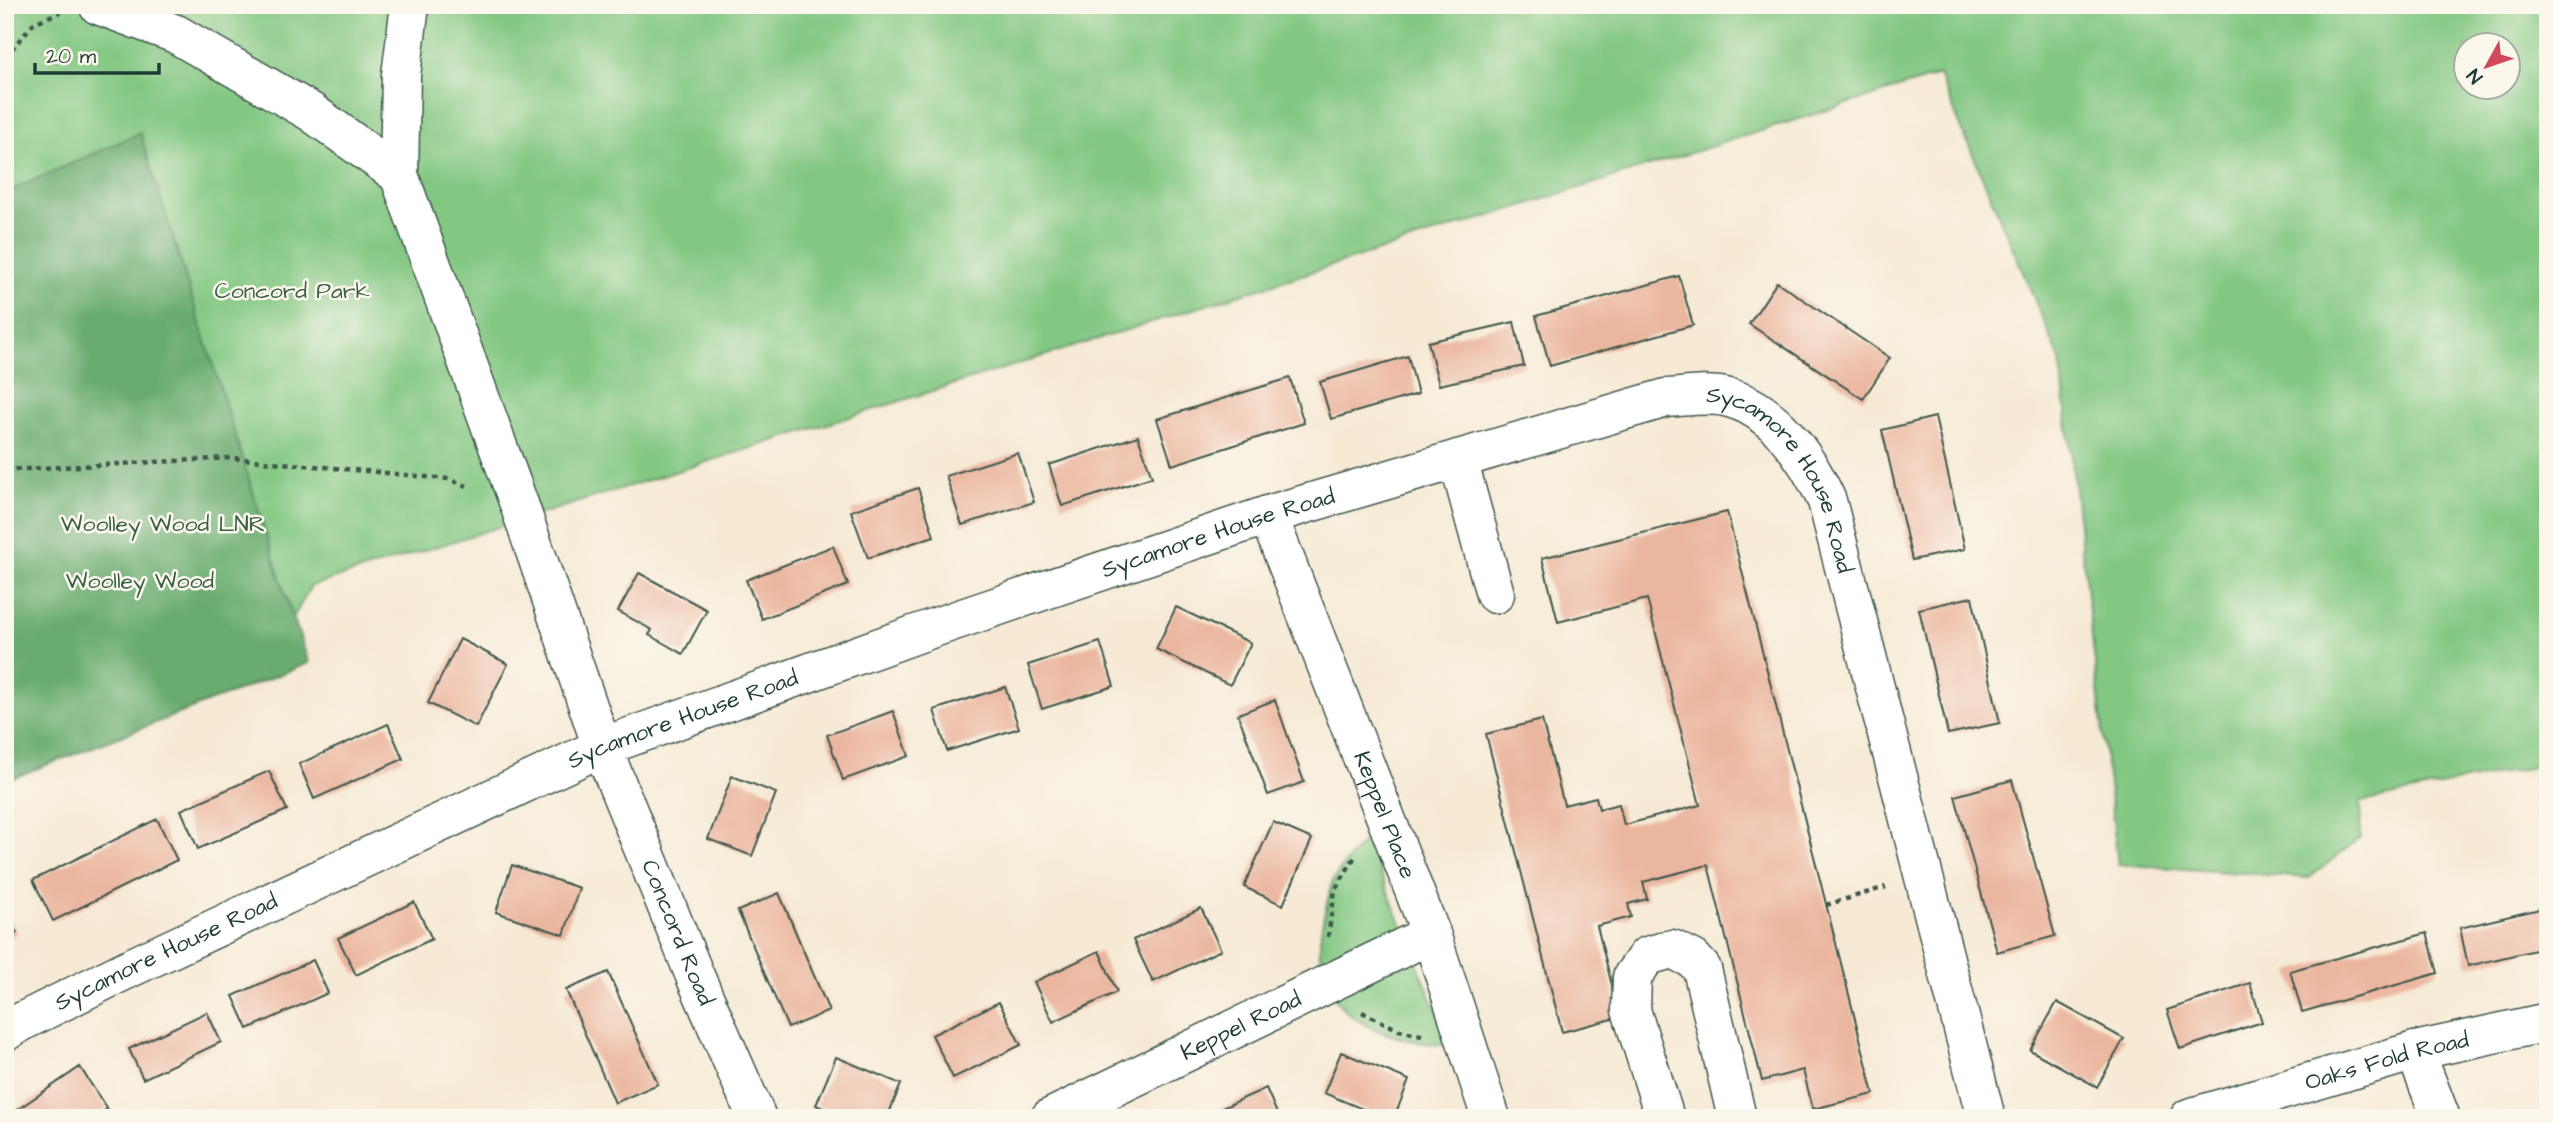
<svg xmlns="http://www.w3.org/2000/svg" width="2553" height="1123" viewBox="0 0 2553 1123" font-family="'Architects Daughter',sans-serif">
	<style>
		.green { fill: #82c782; stroke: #50825b; stroke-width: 2; fill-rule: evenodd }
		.forest { fill: #69ac70; stroke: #447452; stroke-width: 2 }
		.building { fill: #ebb69f }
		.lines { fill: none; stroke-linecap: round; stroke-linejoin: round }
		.minor-casing { stroke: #3f574c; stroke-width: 41 }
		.path { stroke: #3f574c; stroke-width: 4.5; stroke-dasharray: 5 5; stroke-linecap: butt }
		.minor { stroke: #fff; stroke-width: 38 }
		.labels { text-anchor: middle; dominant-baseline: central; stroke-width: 5; stroke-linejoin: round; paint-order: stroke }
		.park-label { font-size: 23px; fill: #386048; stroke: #fbf7ec }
		.street-label { font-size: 23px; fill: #1f3d34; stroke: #fbf7ec }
	</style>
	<rect width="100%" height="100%" fill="#fbf7ec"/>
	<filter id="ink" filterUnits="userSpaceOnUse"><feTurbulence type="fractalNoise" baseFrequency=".0143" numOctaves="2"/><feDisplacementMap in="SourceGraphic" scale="14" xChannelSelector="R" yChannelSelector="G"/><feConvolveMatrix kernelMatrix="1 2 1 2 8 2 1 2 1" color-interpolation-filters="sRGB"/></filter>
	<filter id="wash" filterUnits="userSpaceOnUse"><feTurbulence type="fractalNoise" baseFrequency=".00686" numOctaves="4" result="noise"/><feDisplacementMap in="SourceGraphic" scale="28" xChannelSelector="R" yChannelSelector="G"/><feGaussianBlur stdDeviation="1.57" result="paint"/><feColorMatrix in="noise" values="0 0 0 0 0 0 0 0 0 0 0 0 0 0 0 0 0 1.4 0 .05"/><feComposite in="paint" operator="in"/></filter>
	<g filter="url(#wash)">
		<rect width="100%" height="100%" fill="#f6ead5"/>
		<path class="green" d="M 5,5 L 2548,5 L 2548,764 L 2361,802 L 2360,838 L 2309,878 L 2118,864 L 2060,359 L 1939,75 L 311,586 L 293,618 L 309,663 L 5,781 ZM 2466,46 L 2508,46 L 2508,88 L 2466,88 Z
			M 1366,838 L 1451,1046 C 1369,1040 1300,1007 1325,912 C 1328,902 1329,890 1333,881 C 1340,866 1356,851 1366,838 Z"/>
		<path class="forest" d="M 140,133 L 285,594 L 309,663 L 5,781 L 5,193 Z"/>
		<g id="blocks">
			<path class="building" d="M 1679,276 L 1693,325 L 1550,366 L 1536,316 Z
				M 1777,282 L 1890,358 L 1863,399 L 1749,324 Z
				M 1514,322 L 1524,366 L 1439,385 L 1428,342 Z
				M 1408,356 L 1418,394 L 1331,419 L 1320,382 Z
				M 1290,378 L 1304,423 L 1172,465 L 1157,419 Z
				M 1935,417 L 1965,549 L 1912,560 L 1882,430 Z
				M 1138,436 L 1152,477 L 1062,506 L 1049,465 Z
				M 1018,453 L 1034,502 L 962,525 L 946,476 Z
				M 918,488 L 934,536 L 868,558 L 851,511 Z
				M 1727,512 L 1874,1094 L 1813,1109 L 1803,1070 L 1762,1081 L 1708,865 L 1643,882 L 1647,899 L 1628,904 L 1631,917 L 1597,926 L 1620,1017 L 1562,1032 L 1486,734 L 1542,720 L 1564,805 L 1596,797 L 1599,809 L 1619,804 L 1624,825 L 1700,805 L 1647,599 L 1558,622 L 1542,558 Z
				M 833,546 L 848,585 L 762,619 L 746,580 Z
				M 639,573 L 707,610 L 683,654 L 649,635 L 652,630 L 618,611 Z
				M 1972,597 L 2000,723 L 1948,734 L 1919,609 Z
				M 1176,607 L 1251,643 L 1230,685 L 1156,649 Z
				M 460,639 L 508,664 L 476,727 L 428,703 Z
				M 1100,642 L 1114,686 L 1042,709 L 1028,665 Z
				M 1005,687 L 1019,728 L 947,751 L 934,710 Z
				M 1275,700 L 1304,782 L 1268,795 L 1238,714 Z
				M 893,711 L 909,756 L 843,780 L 827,735 Z
				M 388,724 L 403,759 L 314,799 L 299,764 Z
				M 269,771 L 287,810 L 198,849 L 181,810 Z
				M 732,776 L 776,793 L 752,856 L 708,839 Z
				M 2012,780 L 2055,936 L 1997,952 L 1955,796 Z
				M 157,819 L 177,860 L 53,921 L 33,880 Z
				M 1273,822 L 1312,839 L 1283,905 L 1244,887 Z
				M 512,865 L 579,888 L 564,935 L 496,912 Z
				M 779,893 L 829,1011 L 788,1028 L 738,911 Z
				M 414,902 L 432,939 L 356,975 L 338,938 Z
				M 2548,907 L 2548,947 L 2468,966 L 2460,928 Z
				M 1201,908 L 1221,950 L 1153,982 L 1133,940 Z
				M 5,914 L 17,933 L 5,940 Z
				M 2427,933 L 2438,973 L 2302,1012 L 2290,971 Z
				M 1099,951 L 1117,992 L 1053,1022 L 1034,982 Z
				M 313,960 L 328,993 L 248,1029 L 233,996 Z
				M 608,972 L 658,1084 L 615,1103 L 566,990 Z
				M 2250,983 L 2262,1022 L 2180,1049 L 2167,1010 Z
				M 999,1002 L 1021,1045 L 953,1078 L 932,1035 Z
				M 2057,1002 L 2124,1039 L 2097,1087 L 2030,1050 Z
				M 207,1012 L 221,1042 L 143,1079 L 129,1049 Z
				M 1341,1052 L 1409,1080 L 1394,1118 L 1384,1118 L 1324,1093 Z
				M 836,1057 L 901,1084 L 887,1118 L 846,1118 L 816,1105 Z
				M 80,1067 L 107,1109 L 94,1118 L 5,1118 Z
				M 1266,1088 L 1279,1118 L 1200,1118 L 1231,1104 Z"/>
		</g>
	</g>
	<g filter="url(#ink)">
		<use href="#blocks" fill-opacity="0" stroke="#3f574c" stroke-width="2"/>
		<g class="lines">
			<g class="minor-casing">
				<g id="minor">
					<path d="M 98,5 L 176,34 L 311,112 L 399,175"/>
					<path id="s1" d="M 410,5 L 401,75 L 399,175 L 519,504 L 602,747 L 695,976 L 757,1118"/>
					<path d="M 1458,459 L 1495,594"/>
					<path id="s2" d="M 1268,515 L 1431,934 L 1491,1118"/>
					<path id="s3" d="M 5,1032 L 23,1021 L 128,969 L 602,747 L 936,627 L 1268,515 L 1666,398 C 1684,397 1707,393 1725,397 C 1774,407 1808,459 1827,501 L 1986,1118"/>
					<path d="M 2415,1051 L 2441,1118"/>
					<path id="s4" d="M 1050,1118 L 1431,934"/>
					<path d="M 1665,1118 L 1631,1010 L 1632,977 L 1647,956 L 1672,949 L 1693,959 L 1702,969 L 1737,1118"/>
					<path id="s5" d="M 2189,1118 L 2415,1051 L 2548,1022"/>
				</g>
			</g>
			<path class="path" d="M 5,57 L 34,23 L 60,12
				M 5,470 L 231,458 L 448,479 L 467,486
				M 1826,905 L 1886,887
				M 1328,937 L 1335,890 L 1356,855
				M 1362,1012 L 1399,1030 L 1422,1035"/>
			<use href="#minor" class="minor"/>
		</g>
	</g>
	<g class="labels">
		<g class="park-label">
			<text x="292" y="291">Concord Park</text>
			<text x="163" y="524">Woolley Wood LNR</text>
			<text x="140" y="581">Woolley Wood</text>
		</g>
		<g class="street-label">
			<text stroke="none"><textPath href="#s3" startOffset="1944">Sycamore House Road</textPath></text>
			<text stroke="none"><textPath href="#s3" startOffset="1314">Sycamore House Road</textPath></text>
			<text stroke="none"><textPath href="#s3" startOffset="747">Sycamore House Road</textPath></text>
			<text stroke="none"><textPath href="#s2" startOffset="322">Keppel Place</textPath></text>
			<text stroke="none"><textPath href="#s1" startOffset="978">Concord Road</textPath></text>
			<text stroke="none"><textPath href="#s3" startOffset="180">Sycamore House Road</textPath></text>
			<text stroke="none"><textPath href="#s4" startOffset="212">Keppel Road</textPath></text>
			<text stroke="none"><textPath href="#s5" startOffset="206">Oaks Fold Road</textPath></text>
		</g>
	</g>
	<rect width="2553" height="1123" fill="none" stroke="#fbf7ec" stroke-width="28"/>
	<g transform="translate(2487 66) rotate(230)"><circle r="33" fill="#fbf7ec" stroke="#a3ada2" stroke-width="2"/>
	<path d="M0-5L12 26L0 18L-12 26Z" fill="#d1495b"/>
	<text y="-10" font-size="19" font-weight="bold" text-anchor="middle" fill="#1f3d34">N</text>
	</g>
	<path d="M35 63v10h124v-10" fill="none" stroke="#1f3d34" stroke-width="3.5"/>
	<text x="46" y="63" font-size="21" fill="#1f3d34" stroke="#fbf7ec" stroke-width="5" paint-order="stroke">20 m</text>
</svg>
